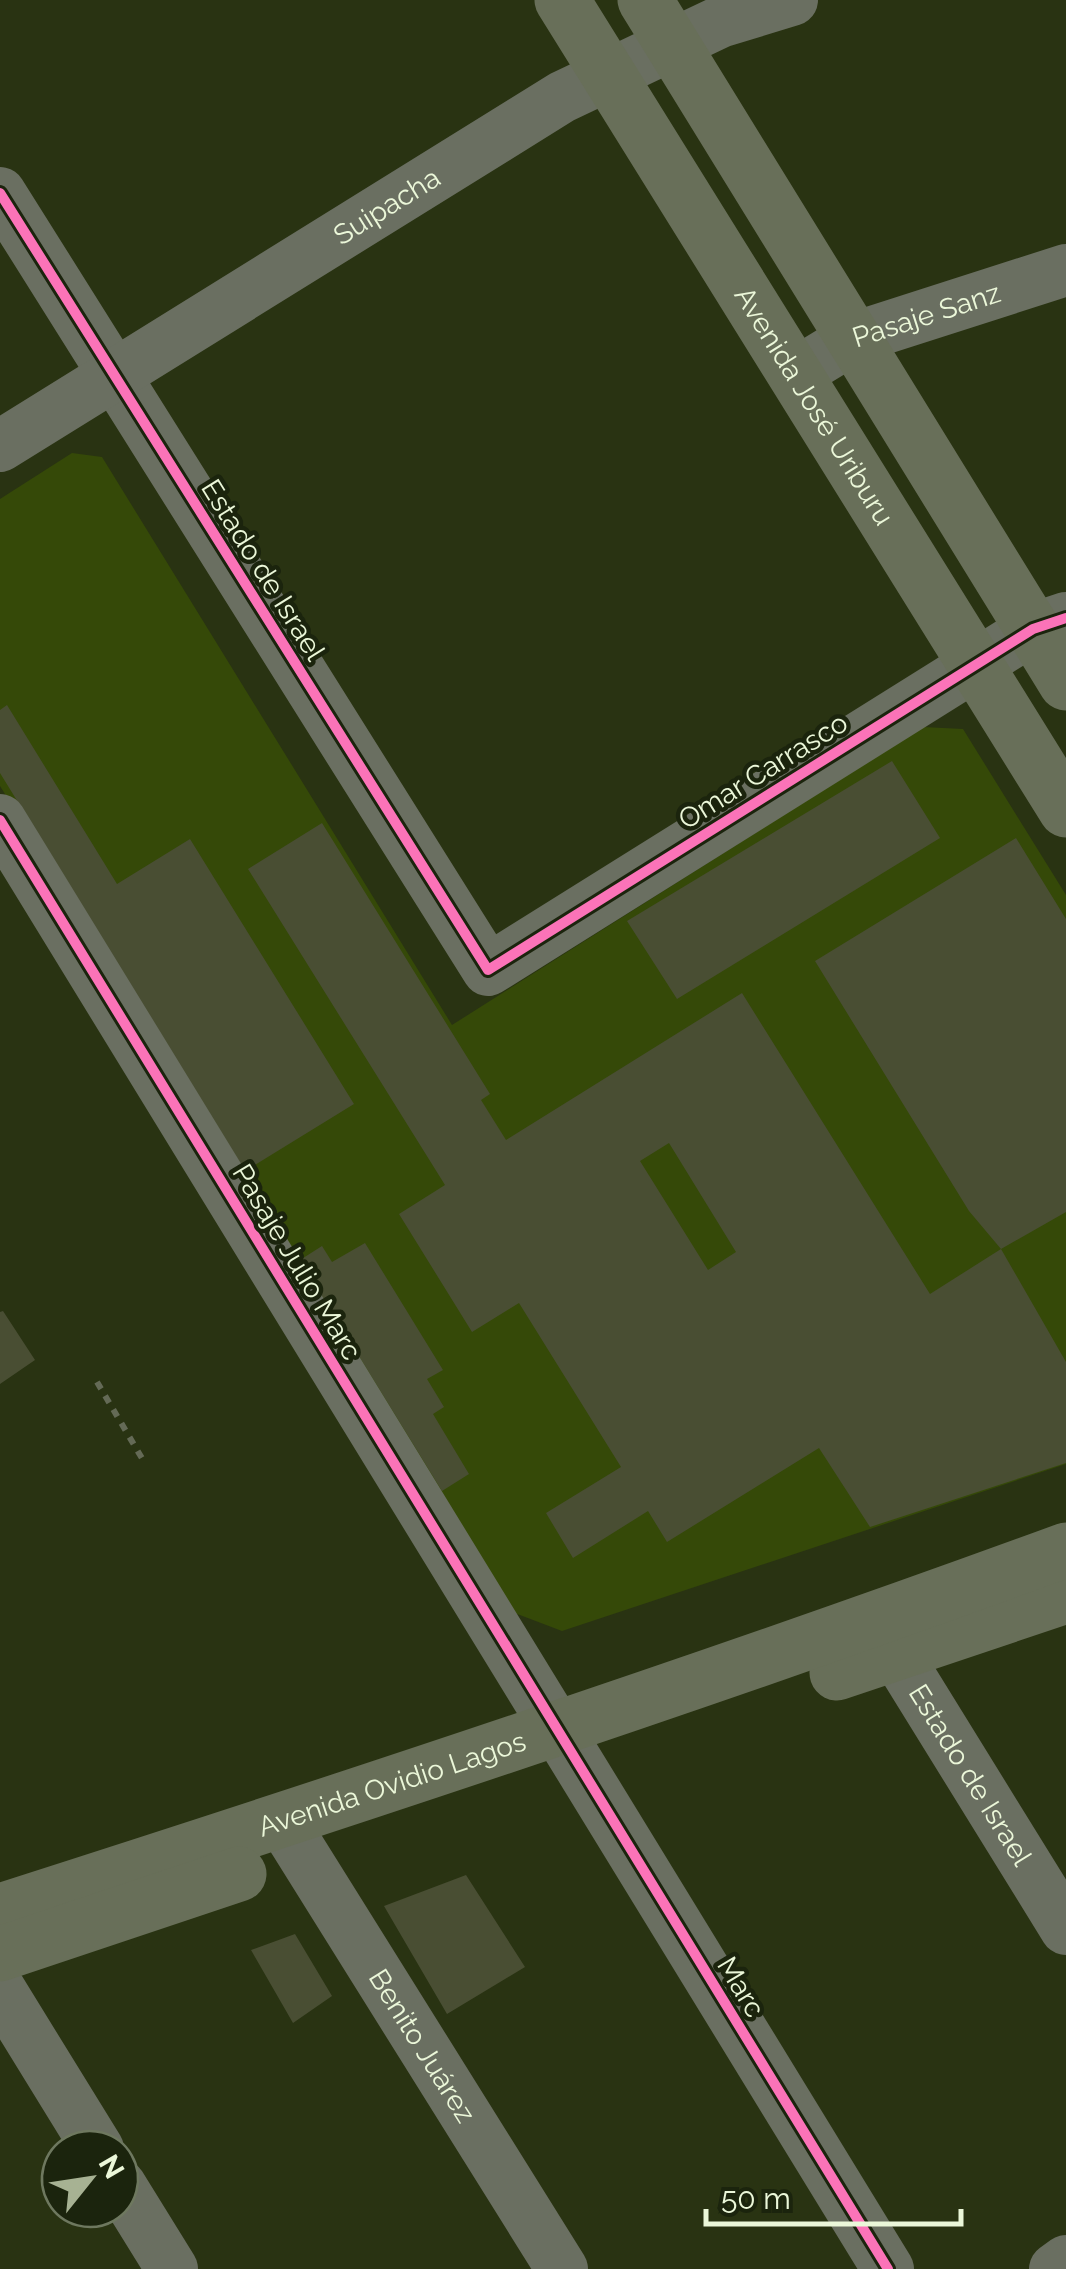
<svg xmlns="http://www.w3.org/2000/svg" width="1066" height="2269" viewBox="0 0 1066 2269" font-family="Raleway,sans-serif">
	<style>
		.built { fill: #354908 }
		.building { fill: #494e33; fill-rule: evenodd }
		.lines { fill: none; stroke-linecap: round; stroke-linejoin: round }
		.path { stroke: #646a56; stroke-width: 6; stroke-dasharray: 8 8; stroke-linecap: butt }
		.minor { stroke: #6a6f61; stroke-width: 52 }
		.major { stroke: #686f59; stroke-width: 55 }
		.cycleway-casing { stroke: #1b240d; stroke-width: 16 }
		.cycleway { stroke: #fb73b8; stroke-width: 10 }
		.labels { text-anchor: middle; dominant-baseline: central; stroke-width: 9; stroke-linejoin: round; paint-order: stroke }
		.street-label { font-size: 28px; fill: #ebf7d9; stroke: #1b240d }
	</style>
	<rect width="100%" height="100%" fill="#293312"/>
	<path class="built" d="M 72,453 L 102,457 L 452,1025 L 923,727 L 963,729 L 1066,895 L 1066,1464 L 562,1631 L 512,1612 L 0,786 L 0,499 Z"/>
	<path class="building" d="M 7,705 L 117,884 L 190,839 L 354,1104 L 245,1171 L 0,773 L 0,710 Z
		M 892,761 L 940,838 L 677,999 L 627,921 Z
		M 322,823 L 490,1094 L 481,1100 L 506,1140 L 742,993 L 930,1294 L 1001,1249 L 1066,1362 L 1066,1463 L 870,1527 L 819,1448 L 667,1542 L 648,1511 L 573,1558 L 546,1513 L 621,1467 L 519,1303 L 472,1332 L 399,1214 L 445,1185 L 248,869 ZM 669,1143 L 736,1252 L 708,1270 L 640,1161 Z
		M 1016,838 L 1066,919 L 1066,1212 L 1001,1249 L 969,1211 L 815,961 Z
		M 365,1243 L 443,1370 L 427,1379 L 444,1407 L 433,1414 L 469,1474 L 442,1491 L 300,1260 L 322,1246 L 332,1262 Z
		M 3,1311 L 35,1360 L 0,1384 L 0,1312 Z
		M 466,1875 L 525,1967 L 447,2014 L 384,1906 Z
		M 295,1934 L 332,1996 L 293,2023 L 251,1950 Z"/>
	<g class="lines">
		<path class="path" d="M 97,1382 L 143,1460"/>
		<g class="minor">
			<path d="M 0,193 L 488,970 L 1033,629 L 1066,618"/>
			<path id="s1" d="M 795,374 L 854,338 L 1066,270"/>
			<path id="s2" d="M 0,446 L 562,97 L 720,22 L 792,0"/>
			<path d="M 0,820 L 888,2269"/>
			<path id="s3" d="M 875,1620 L 1066,1929"/>
			<path id="s4" d="M 282,1821 L 562,2269"/>
			<path d="M 0,1990 L 98,2149"/>
			<path d="M 120,2185 L 172,2269"/>
			<path d="M 1055,2269 L 1066,2261"/>
		</g>
		<g class="major">
			<path id="s5" d="M 562,0 L 1066,810"/>
			<path d="M 645,0 L 1066,683"/>
			<path d="M 837,1673 L 1066,1596"/>
			<path id="s6" d="M 0,1911 C 357,1797 714,1679 1066,1550"/>
			<path d="M 0,1954 L 239,1874"/>
		</g>
		<g class="cycleway-casing">
			<path id="cycleway" d="M 0,193 L 488,970 L 1033,629 L 1066,618
				M 0,820 L 888,2269"/>
		</g>
		<use href="#cycleway" class="cycleway"/>
	</g>
	<g class="labels">
		<g class="street-label">
			<text stroke="none"><textPath href="#s2" startOffset="455">Suipacha</textPath></text>
			<text stroke="none"><textPath href="#s1" startOffset="145">Pasaje Sanz</textPath></text>
			<text stroke="none"><textPath href="#s5" startOffset="478">Avenida José Uriburu</textPath></text>
			<text transform="translate(263 570) rotate(58)">Estado de Israel</text>
			<text transform="translate(763 771) rotate(-32)">Omar Carrasco</text>
			<text transform="translate(297 1262) rotate(59)">Pasaje Julio Marc</text>
			<text stroke="none"><textPath href="#s3" startOffset="182">Estado de Israel</textPath></text>
			<text stroke="none"><textPath href="#s6" startOffset="412">Avenida Ovidio Lagos</textPath></text>
			<text transform="translate(741 1987) rotate(59)">Marc</text>
			<text stroke="none"><textPath href="#s4" startOffset="265">Benito Juárez</textPath></text>
		</g>
	</g>
	<g transform="translate(90 2179) rotate(60)"><circle r="48" fill="#1b240d" stroke="#6e785f" stroke-width="2.5"/>
	<path d="M0-8L18 38L0 25L-18 38Z" fill="#a7b293"/>
	<text y="-15" font-size="28" font-weight="bold" text-anchor="middle" fill="#ebf7d9">N</text>
	</g>
	<path d="M706 2209v15h255v-15" fill="none" stroke="#ebf7d9" stroke-width="5"/>
	<text x="721" y="2209" font-size="30" fill="#ebf7d9" stroke="#1b240d" stroke-width="8" paint-order="stroke">50 m</text>
</svg>
